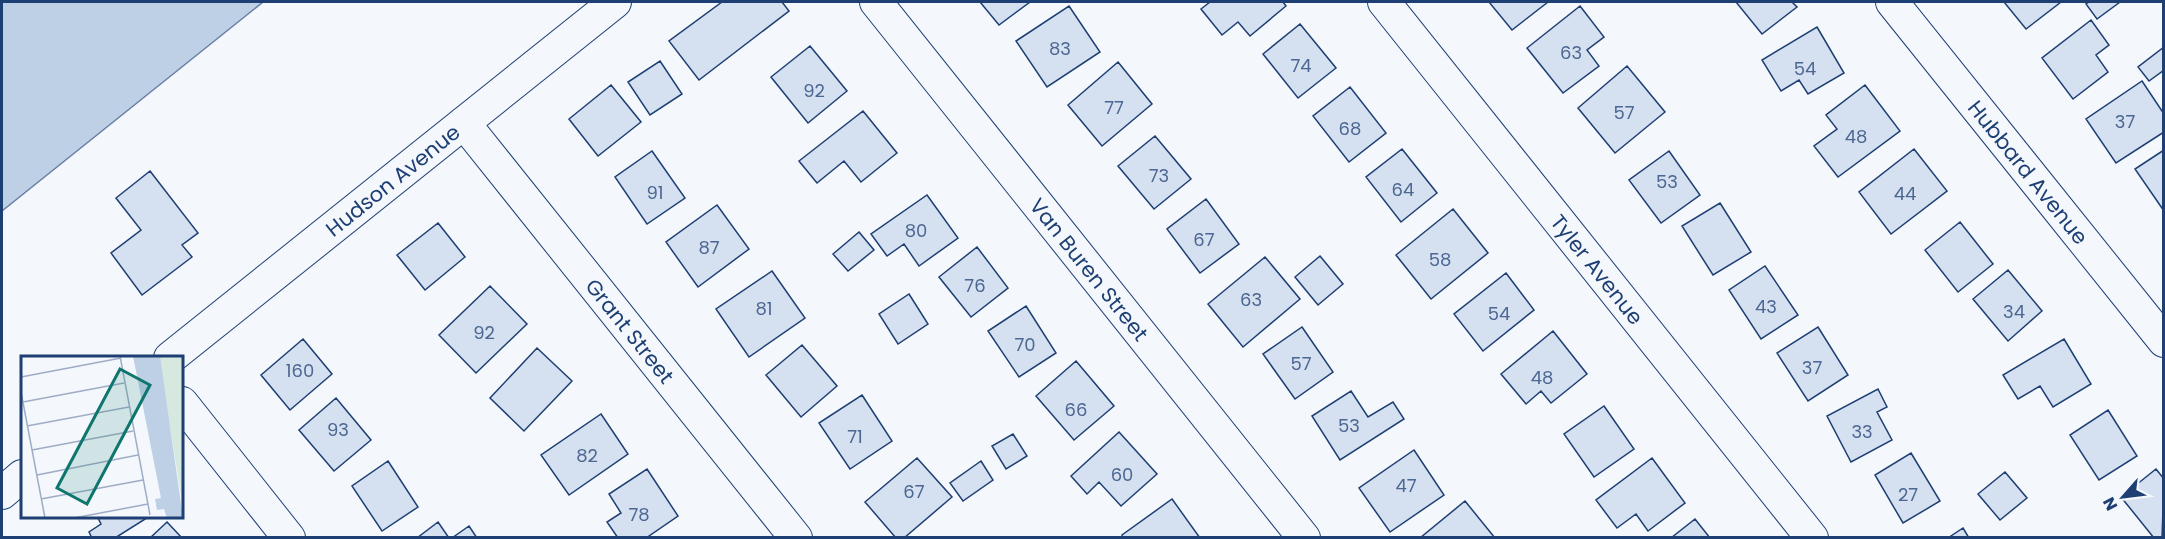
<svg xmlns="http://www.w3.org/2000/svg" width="2165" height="539" viewBox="0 0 2165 539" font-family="Poppins,sans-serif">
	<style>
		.water { fill: #bed0e5; stroke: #687fa3; stroke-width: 1.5 }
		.building { fill: #d5e0f0; stroke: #1d3f73; stroke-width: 1.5 }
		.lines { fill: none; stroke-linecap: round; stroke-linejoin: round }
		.street-casing { stroke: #1d3f73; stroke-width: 34 }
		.street { stroke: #f4f7fb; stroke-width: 32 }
		.labels { text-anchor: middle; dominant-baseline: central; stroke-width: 4.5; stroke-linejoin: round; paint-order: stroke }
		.number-label { font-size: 18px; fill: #4b6792 }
		.street-label { font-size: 21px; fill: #1d3f73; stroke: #f4f7fb }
		.inset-road { fill: none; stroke: #9eadc5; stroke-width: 1.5 }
		.view { fill: #0f766e; fill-opacity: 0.15; stroke: #0f766e; stroke-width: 3 }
		.inset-edge { fill: none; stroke: #1d3f73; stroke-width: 3 }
	</style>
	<rect width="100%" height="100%" fill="#f4f7fb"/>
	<path class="water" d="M 2,2 L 263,2 L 2,211 Z"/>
	<path class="building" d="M 722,2 L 782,2 L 789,11 L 699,80 L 669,41 Z
		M 980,2 L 1030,2 L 999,25 Z
		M 1210,2 L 1283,2 L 1286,6 L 1250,36 L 1238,22 L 1222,35 L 1201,9 Z
		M 1489,2 L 1548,2 L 1512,30 Z
		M 1736,2 L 1792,2 L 1797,7 L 1762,34 Z
		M 2004,2 L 2061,2 L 2026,29 Z
		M 2089,2 L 2120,2 L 2097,19 L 2086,4 Z
		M 1069,6 L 1100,52 L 1047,87 L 1016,41 Z
		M 1580,6 L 1604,37 L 1587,50 L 1599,66 L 1563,93 L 1527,48 Z
		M 2091,20 L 2109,45 L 2096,55 L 2108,72 L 2073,99 L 2042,58 Z
		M 1300,24 L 1336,68 L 1298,98 L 1263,54 Z
		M 1817,27 L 1844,73 L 1808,94 L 1799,80 L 1781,91 L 1762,60 Z
		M 810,46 L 847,91 L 808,123 L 771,77 Z
		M 2164,47 L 2164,70 L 2149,81 L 2138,67 Z
		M 660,61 L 682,94 L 650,115 L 628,82 Z
		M 1118,62 L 1152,104 L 1102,146 L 1068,105 Z
		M 1627,66 L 1665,112 L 1615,153 L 1578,108 Z
		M 2142,81 L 2164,114 L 2164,132 L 2116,163 L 2086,119 Z
		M 611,85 L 641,122 L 598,156 L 569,119 Z
		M 1865,85 L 1900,131 L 1838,177 L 1814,146 L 1837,129 L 1826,115 Z
		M 1350,87 L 1386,133 L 1349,162 L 1313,116 Z
		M 863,111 L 897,153 L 861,182 L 844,161 L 817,183 L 799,161 Z
		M 1155,136 L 1191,179 L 1154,209 L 1118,166 Z
		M 1402,149 L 1437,193 L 1401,222 L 1366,177 Z
		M 1914,149 L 1947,191 L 1891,234 L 1859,192 Z
		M 2164,150 L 2164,211 L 2135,169 Z
		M 652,151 L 685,198 L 647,224 L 615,177 Z
		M 1669,151 L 1700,195 L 1661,223 L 1629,180 Z
		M 150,171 L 198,233 L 182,245 L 192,257 L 142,295 L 111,253 L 141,230 L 116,198 Z
		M 927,195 L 958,238 L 919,266 L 904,244 L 887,256 L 871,234 Z
		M 1206,199 L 1239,244 L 1200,273 L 1167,229 Z
		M 1720,203 L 1751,252 L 1713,275 L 1682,226 Z
		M 717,205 L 749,249 L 698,287 L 666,242 Z
		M 1453,209 L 1488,253 L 1431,299 L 1396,255 Z
		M 1960,222 L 1993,264 L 1958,292 L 1925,250 Z
		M 438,223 L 465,257 L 425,290 L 397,255 Z
		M 859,232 L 874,250 L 848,271 L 833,254 Z
		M 977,247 L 1008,288 L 971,317 L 939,277 Z
		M 1320,256 L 1343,284 L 1318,305 L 1295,277 Z
		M 1265,257 L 1300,299 L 1243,347 L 1208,304 Z
		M 1765,266 L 1798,315 L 1761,339 L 1729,290 Z
		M 2008,270 L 2042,311 L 2008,341 L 1973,299 Z
		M 772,271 L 805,318 L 749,357 L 716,309 Z
		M 1506,273 L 1534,310 L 1483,351 L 1454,314 Z
		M 490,286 L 527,324 L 476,373 L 439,335 Z
		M 909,294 L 928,324 L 898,344 L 879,314 Z
		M 1026,306 L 1056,353 L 1019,377 L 988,331 Z
		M 1302,327 L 1333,372 L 1295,399 L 1263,354 Z
		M 1818,327 L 1848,375 L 1808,401 L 1777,353 Z
		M 1553,331 L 1587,374 L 1551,403 L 1541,391 L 1526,404 L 1501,374 Z
		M 303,339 L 332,374 L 290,410 L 261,375 Z
		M 2064,339 L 2091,384 L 2053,407 L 2040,386 L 2018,399 L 2003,375 Z
		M 802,345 L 837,386 L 801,417 L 766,375 Z
		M 537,348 L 572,381 L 524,431 L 490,398 Z
		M 1076,361 L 1114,406 L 1074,440 L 1036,396 Z
		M 1878,389 L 1887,407 L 1877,412 L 1892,440 L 1851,462 L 1827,416 Z
		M 1351,391 L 1368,417 L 1393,402 L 1404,419 L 1340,460 L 1312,416 Z
		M 862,395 L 892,441 L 850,469 L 819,423 Z
		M 336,398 L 371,440 L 334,471 L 299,430 Z
		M 1604,406 L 1634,449 L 1594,477 L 1564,434 Z
		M 2108,410 L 2137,456 L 2099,480 L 2070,435 Z
		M 601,414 L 628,454 L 569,495 L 541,455 Z
		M 1119,432 L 1157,474 L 1121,506 L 1099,482 L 1087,494 L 1071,476 Z
		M 1013,434 L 1027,456 L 1006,469 L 992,446 Z
		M 1414,450 L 1444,495 L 1390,532 L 1359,488 Z
		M 1911,453 L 1940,501 L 1903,523 L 1875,475 Z
		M 917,458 L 952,497 L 904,538 L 896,538 L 865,502 Z
		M 1652,458 L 1685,503 L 1648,531 L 1636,514 L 1617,528 L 1596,500 Z
		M 388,461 L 418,507 L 382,531 L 352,486 Z
		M 981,461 L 993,480 L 963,501 L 950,483 Z
		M 647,469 L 678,516 L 646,538 L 618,538 L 607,522 L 621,513 L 609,494 Z
		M 2156,469 L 2164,479 L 2162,538 L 2154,538 L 2121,497 Z
		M 2005,472 L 2027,498 L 2000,520 L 1978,494 Z
		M 1172,499 L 1200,538 L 1123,538 L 1122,535 Z
		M 1465,501 L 1495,538 L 1420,538 Z
		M 97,516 L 150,516 L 115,538 L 92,538 L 89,532 L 101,524 Z
		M 1695,519 L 1710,538 L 1671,538 Z
		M 167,522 L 182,538 L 150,538 Z
		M 438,522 L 449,538 L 417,538 Z
		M 469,526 L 477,538 L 452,538 Z
		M 1963,528 L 1969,538 L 1948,538 Z"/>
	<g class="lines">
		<g class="street-casing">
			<g id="street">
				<path id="s1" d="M 876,2 L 1304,538"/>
				<path id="s2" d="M 1384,2 L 1812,538"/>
				<path id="s3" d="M 1892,2 L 2164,341"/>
				<path id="s4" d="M 464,123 L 796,538"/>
				<path id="s5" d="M 170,358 L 615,2"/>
				<path d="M 182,403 L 289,538"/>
				<path d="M 2,493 L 22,476"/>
			</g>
		</g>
		<use href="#street" class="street"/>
	</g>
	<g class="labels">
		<g class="number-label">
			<text x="1060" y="48">83</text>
			<text x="1571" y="52">63</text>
			<text x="1301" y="65">74</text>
			<text x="1805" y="68">54</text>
			<text x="814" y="90">92</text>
			<text x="1114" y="107">77</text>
			<text x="1624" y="112">57</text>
			<text x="2125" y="121">37</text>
			<text x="1350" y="128">68</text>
			<text x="1856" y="136">48</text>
			<text x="1159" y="175">73</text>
			<text x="1667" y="181">53</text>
			<text x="1403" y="189">64</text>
			<text x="655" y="192">91</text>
			<text x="1905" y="193">44</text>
			<text x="916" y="230">80</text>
			<text x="1204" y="239">67</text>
			<text x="709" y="247">87</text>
			<text x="1440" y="259">58</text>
			<text x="975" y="285">76</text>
			<text x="1251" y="299">63</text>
			<text x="1766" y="306">43</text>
			<text x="764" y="308">81</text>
			<text x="2014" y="311">34</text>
			<text x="1499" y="313">54</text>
			<text x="484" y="332">92</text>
			<text x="1025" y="344">70</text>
			<text x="1301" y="363">57</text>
			<text x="1812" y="367">37</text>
			<text x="300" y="370">160</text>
			<text x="1542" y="377">48</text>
			<text x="1076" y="409">66</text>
			<text x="1349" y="425">53</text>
			<text x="338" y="429">93</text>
			<text x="1862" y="431">33</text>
			<text x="855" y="436">71</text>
			<text x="587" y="455">82</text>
			<text x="1122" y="474">60</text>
			<text x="1406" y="485">47</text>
			<text x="914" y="491">67</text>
			<text x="1908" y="494">27</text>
			<text x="639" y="514">78</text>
		</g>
		<g class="street-label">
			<text stroke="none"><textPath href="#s3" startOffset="218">Hubbard Avenue</textPath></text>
			<text stroke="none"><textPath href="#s5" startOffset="285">Hudson Avenue</textPath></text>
			<text stroke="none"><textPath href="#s1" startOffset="342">Van Buren Street</textPath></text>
			<text stroke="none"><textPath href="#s2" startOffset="342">Tyler Avenue</textPath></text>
			<text stroke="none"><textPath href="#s4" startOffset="266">Grant Street</textPath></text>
		</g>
	</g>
	<g transform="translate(21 356)">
		<rect width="162" height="162" fill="#f4f7fb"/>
		<path d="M 162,0 L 162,152 L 138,1 Z" fill="#d7e8df"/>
		<path d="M 112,0 L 139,0 L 162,162 L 146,162 L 143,153 L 136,154 L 134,143 L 140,142 Z" fill="#bed0e5"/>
		<path class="inset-road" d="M 99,0 L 129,159M 0,21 L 100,2M 0,36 L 24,162M 2,46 L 103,27M 6,70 L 108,51M 11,94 L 112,75M 16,119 L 117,99M 20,143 L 122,124M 53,162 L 127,148"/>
		<path class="view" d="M 99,13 L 129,29 L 66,148 L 36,132 Z"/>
		<rect width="162" height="162" class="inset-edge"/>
	</g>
	<rect width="2165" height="539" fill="none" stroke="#1d3f73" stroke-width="6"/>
	<g transform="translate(2123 497) rotate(242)" stroke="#f4f7fb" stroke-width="4.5" paint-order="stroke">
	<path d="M0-4.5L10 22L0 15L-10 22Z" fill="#1d3f73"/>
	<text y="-9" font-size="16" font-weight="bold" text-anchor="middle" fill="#1d3f73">N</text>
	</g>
</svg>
